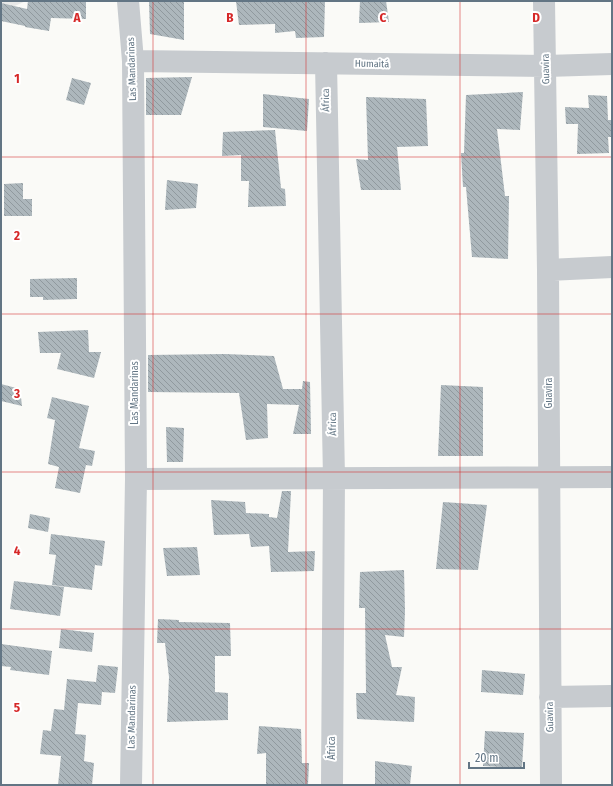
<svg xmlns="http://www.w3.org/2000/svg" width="613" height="786" viewBox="0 0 613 786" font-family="'Fira Sans Condensed',sans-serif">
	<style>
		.built { fill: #e8e9e8 }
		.building { fill: url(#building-back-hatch) }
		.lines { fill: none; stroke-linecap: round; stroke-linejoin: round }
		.minor { stroke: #c7cbcf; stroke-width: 22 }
		.grid { fill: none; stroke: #d62828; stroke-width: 1; stroke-opacity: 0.55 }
		.labels { text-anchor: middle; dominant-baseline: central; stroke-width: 4; stroke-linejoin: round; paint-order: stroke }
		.street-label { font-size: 10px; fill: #627584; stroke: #fff }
		.grid-label { font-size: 13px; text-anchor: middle; font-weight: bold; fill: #d62828; stroke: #fff; stroke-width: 4; stroke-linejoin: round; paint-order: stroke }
	</style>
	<defs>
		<pattern id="building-back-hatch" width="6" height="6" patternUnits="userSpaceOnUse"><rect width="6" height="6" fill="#adb7bc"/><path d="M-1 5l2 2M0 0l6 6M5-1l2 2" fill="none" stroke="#90999e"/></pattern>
	</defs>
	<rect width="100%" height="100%" fill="#fafaf7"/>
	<path class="built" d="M 1,1 L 26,1 L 1,12 Z"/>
	<path class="building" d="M 28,1 L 86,1 L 86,19 L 51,18 L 49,31 L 25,27 L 25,26 L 1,21 L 1,3 L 27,9 Z
		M 149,1 L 184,1 L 184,40 L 150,34 Z
		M 236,1 L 325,1 L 324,37 L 296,38 L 295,31 L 275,33 L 275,24 L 239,25 Z
		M 360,1 L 386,1 L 389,22 L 359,23 Z
		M 192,77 L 181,115 L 146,115 L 146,78 Z
		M 72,78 L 91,83 L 84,105 L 66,100 Z
		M 523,92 L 520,130 L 497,129 L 505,196 L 509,196 L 508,259 L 472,257 L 466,187 L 463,187 L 461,153 L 464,153 L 466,95 Z
		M 263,94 L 309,99 L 307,131 L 263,127 Z
		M 588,95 L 607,96 L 608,120 L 612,120 L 612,137 L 608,137 L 609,153 L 577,154 L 578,124 L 566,124 L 565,107 L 589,108 Z
		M 366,97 L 426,99 L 428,146 L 397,147 L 401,190 L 361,190 L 356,159 L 368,160 Z
		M 275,130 L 281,188 L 285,189 L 286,206 L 248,207 L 249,181 L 241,181 L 241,155 L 222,156 L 223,132 Z
		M 167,180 L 198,184 L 196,208 L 165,210 Z
		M 23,183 L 23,199 L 32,199 L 32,216 L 4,216 L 4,184 Z
		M 77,278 L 77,299 L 43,300 L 43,297 L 30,297 L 30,279 Z
		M 88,330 L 89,352 L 101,352 L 94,378 L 57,369 L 61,353 L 40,353 L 38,332 Z
		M 225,354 L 274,356 L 283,389 L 302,389 L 303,381 L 310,382 L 311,434 L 293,434 L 299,405 L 267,404 L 268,438 L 246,440 L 239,393 L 148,392 L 148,355 Z
		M 1,384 L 20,389 L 22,406 L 1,401 Z
		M 441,385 L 483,387 L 483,456 L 438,456 Z
		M 52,397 L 89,406 L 79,448 L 95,451 L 92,466 L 86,465 L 80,493 L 55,488 L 59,467 L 48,464 L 55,420 L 47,418 Z
		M 166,427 L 184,428 L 183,462 L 167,462 Z
		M 282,491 L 291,491 L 288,552 L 315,551 L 314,571 L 271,572 L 269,546 L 251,547 L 249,534 L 214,535 L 211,500 L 245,502 L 246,513 L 269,514 L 269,517 L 277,518 Z
		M 443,502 L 487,505 L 478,570 L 436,569 Z
		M 30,514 L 50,518 L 48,532 L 28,528 Z
		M 51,534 L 105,541 L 102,566 L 95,565 L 92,590 L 52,585 L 56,555 L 49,554 Z
		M 197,547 L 200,575 L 167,576 L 163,548 Z
		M 404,570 L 405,611 L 404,637 L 385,635 L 392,667 L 402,667 L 396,695 L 415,697 L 414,722 L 357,719 L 356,693 L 366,693 L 365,608 L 359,608 L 360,572 Z
		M 14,581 L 64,587 L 60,616 L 10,609 Z
		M 158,619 L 179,620 L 179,622 L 230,623 L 231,656 L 215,656 L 215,692 L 228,693 L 228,720 L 167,722 L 169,677 L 165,643 L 157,643 Z
		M 61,629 L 94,633 L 92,652 L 59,648 Z
		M 1,644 L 52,651 L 49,675 L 10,670 L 11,667 L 1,666 Z
		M 98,665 L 118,667 L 115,693 L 102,692 L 101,705 L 78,703 L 75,734 L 86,735 L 84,761 L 94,763 L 92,785 L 58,785 L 61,756 L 40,754 L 43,730 L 51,731 L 54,709 L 64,710 L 67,679 L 96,682 Z
		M 482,670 L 525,674 L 523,695 L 481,692 Z
		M 259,726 L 301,729 L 302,763 L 309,763 L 308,785 L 266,785 L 266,753 L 257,754 Z
		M 485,731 L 524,733 L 522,768 L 483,766 Z
		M 375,761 L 412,766 L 410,785 L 375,785 Z"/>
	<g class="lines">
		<path class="minor" d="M 128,1 L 133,61 L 136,479 L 131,785
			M 544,1 L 548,270 L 551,785
			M 133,61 L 546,66 L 612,64
			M 326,63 L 334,478 L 332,785
			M 548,270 L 612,267
			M 136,479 L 612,477
			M 550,697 L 612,696"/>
	</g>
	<path class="grid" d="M 153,1 L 153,785M 306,1 L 306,785M 460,1 L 460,785M 1,157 L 612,157M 1,314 L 612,314M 1,472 L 612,472M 1,629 L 612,629"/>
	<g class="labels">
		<g class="street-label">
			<text transform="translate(372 64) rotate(1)">Humaitá</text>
			<text transform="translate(132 69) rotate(-92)">Las Mandarinas</text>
			<text transform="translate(546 69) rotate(-91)">Guavira</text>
			<text transform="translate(326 100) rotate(-91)">África</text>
			<text transform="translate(135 393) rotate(-90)">Las Mandarinas</text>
			<text transform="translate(549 393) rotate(-90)">Guavira</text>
			<text transform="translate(333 424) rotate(-91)">África</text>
			<text transform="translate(132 717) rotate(-89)">Las Mandarinas</text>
			<text transform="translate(550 717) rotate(-91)">Guavira</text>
			<text transform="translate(332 748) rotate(-90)">África</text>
		</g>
	</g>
	<g class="grid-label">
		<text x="77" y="22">A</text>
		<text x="230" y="22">B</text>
		<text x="383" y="22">C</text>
		<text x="536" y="22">D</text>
		<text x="17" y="83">1</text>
		<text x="17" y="240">2</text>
		<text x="17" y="398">3</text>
		<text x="17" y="555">4</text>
		<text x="17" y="712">5</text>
	</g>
	<rect width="613" height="786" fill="none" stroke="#627584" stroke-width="4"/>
	<path d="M469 762v6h55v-6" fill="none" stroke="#627584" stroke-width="2"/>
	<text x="475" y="762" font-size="12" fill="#627584" stroke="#ffffff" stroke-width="3" paint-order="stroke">20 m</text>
</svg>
